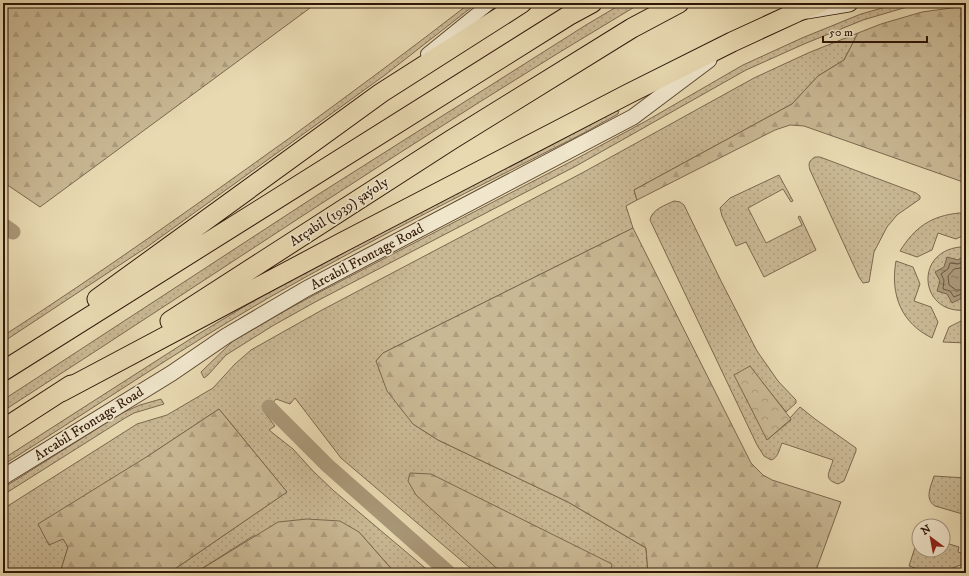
<svg xmlns="http://www.w3.org/2000/svg" width="969" height="576" viewBox="0 0 969 576" font-family="'IM FELL DW Pica',serif">
	<style>
		.grass { fill: url(#grass-dots); stroke: #7c684e }
		.forest { fill: url(#forest-firs); stroke: #7c684e }
		.park { fill: url(#park-crowns); stroke: #7c684e }
		.water { fill: url(#water-ripples); stroke: #79644a }
		.lines { fill: none; stroke-linecap: round; stroke-linejoin: round }
		.shore { stroke: #6c573f; stroke-width: 1 }
		.canal { stroke: #a99777; stroke-width: 15 }
		.minor-casing { stroke: #5e4832; stroke-width: 14 }
		.tertiary-casing { stroke: #5e4832; stroke-width: 17 }
		.secondary-casing { stroke: #301707; stroke-width: 19 }
		.primary-casing { stroke: #301707; stroke-width: 21 }
		.minor { stroke: #f0e6cc; stroke-width: 12 }
		.tertiary { stroke: #f0e6cc; stroke-width: 15 }
		.secondary { stroke: #f0e6cc; stroke-width: 17 }
		.primary { stroke: #e8d9b1; stroke-width: 19 }
		.labels { text-anchor: middle; dominant-baseline: central; stroke-width: 3.5; stroke-linejoin: round; paint-order: stroke }
		.street-label { font-size: 14px; fill: #301707; stroke: #f0e6cc }
	</style>
	<defs>
		<pattern id="grass-dots" width="8" height="8" patternUnits="userSpaceOnUse"><rect width="8" height="8" fill="#c9b894"/><path d="M2 2h.1M6 6h.1" fill="none" stroke="#ad9d7e" stroke-width="1.8" stroke-linecap="round"/></pattern>
		<pattern id="forest-firs" width="22" height="20" patternUnits="userSpaceOnUse"><rect width="22" height="20" fill="#c9b894"/><path d="M5 1l3.5 6h-7zM16 11l3.5 6h-7z" fill="#ad9d7e"/></pattern>
		<pattern id="park-crowns" width="20" height="18" patternUnits="userSpaceOnUse"><rect width="20" height="18" fill="#c9b894"/><path d="M2 6a3 3 0 1 1 6 0M12 15a3 3 0 1 1 6 0" fill="none" stroke="#ad9d7e"/></pattern>
		<pattern id="water-ripples" width="26" height="14" patternUnits="userSpaceOnUse"><rect width="26" height="14" fill="#a99777"/><path d="M2 4q2-2 4 0t4 0M15 11q2-2 4 0t4 0" fill="none" stroke="#8a7a60"/></pattern>
	</defs>
	<rect width="100%" height="100%" fill="#e8d9b1"/>
	<filter id="stains"><feTurbulence type="fractalNoise" baseFrequency=".005" numOctaves="4"/><feColorMatrix values="0 0 0 0 .2 0 0 0 0 .09 0 0 0 0 .02 0 0 0 .5 -.17"/></filter>
	<radialGradient id="worn" r=".72"><stop offset=".6" stop-color="#630" stop-opacity="0"/><stop offset="1" stop-color="#630" stop-opacity=".3"/></radialGradient>
	<path class="grass" d="M 470,3 L 477,3 L 385,75 L 147,247 L 3,342 L 3,336 C 101,273 196,205 291,137 C 351,93 411,49 470,3 Z
		M 623,3 L 641,3 C 424,132 215,275 3,411 L 3,400 L 322,192 L 586,25 Z
		M 900,3 L 925,3 L 917,4 L 863,20 L 804,44 L 746,70 L 576,166 L 317,301 L 274,325 L 226,355 L 208,375 L 204,378 L 201,372 L 233,341 L 272,318 L 314,295 L 574,160 L 646,121 L 743,65 L 802,38 L 861,14 Z
		M 858,33 L 844,60 L 818,76 L 792,104 L 634,190 L 637,200 L 626,206 L 633,228 L 383,353 L 376,361 L 413,424 L 438,440 L 568,502 L 646,548 L 648,573 L 476,573 L 341,458 L 295,398 L 290,404 L 276,399 L 265,413 L 275,426 L 269,430 L 293,449 L 313,471 L 334,491 L 431,573 L 395,573 L 359,532 L 253,536 L 195,573 L 169,573 L 287,492 L 219,409 L 148,456 L 63,538 L 68,547 L 60,573 L 9,573 L 3,565 L 3,509 L 137,424 L 167,415 L 213,388 L 235,364 L 251,350 L 322,310 L 582,173 L 754,78 L 808,53 Z
		M 615,111 L 619,111 L 618,114 L 582,134 C 478,187 372,239 270,297 C 179,350 92,409 3,465 L 3,459 L 195,336 L 267,293 L 548,145 L 580,130 Z
		M 815,157 L 820,157 L 916,193 L 920,196 L 920,199 L 897,215 L 887,227 L 874,252 L 869,282 L 863,283 L 859,277 L 810,170 C 808,163 809,161 815,157 Z
		M 779,175 L 793,201 L 791,202 L 783,189 L 748,208 L 766,243 L 802,225 L 798,217 L 800,216 L 816,250 L 764,277 L 746,242 L 736,246 L 722,216 L 720,208 L 730,198 Z
		M 674,201 L 680,202 L 684,205 L 722,283 L 757,351 L 778,381 L 796,400 L 796,403 L 786,412 L 750,367 L 767,440 L 791,420 L 790,418 L 800,407 L 815,419 L 856,448 L 856,451 L 844,481 L 838,484 C 822,479 830,472 833,460 L 782,443 C 779,450 778,458 771,460 L 764,456 L 757,445 L 650,220 C 652,209 666,205 674,201 Z
		M 959,213 L 966,214 L 966,234 L 956,239 L 938,233 L 932,250 L 917,257 L 900,251 C 915,227 931,216 959,213 Z
		M 960,247 L 966,248 L 966,255 L 958,260 L 962,298 L 966,300 L 966,310 C 920,315 913,252 960,247 Z
		M 896,261 L 913,267 L 920,284 L 914,301 L 931,307 L 938,322 L 932,338 C 901,323 890,294 896,261 Z
		M 965,319 L 966,343 L 943,342 L 949,327 Z
		M 161,399 L 164,404 L 134,413 L 125,418 L 3,495 L 3,488 L 122,413 L 140,405 Z
		M 934,476 L 966,478 L 966,515 L 935,506 C 924,499 931,486 934,476 Z
		M 919,535 L 919,550 L 943,550 L 943,542 L 959,547 L 958,552 L 966,555 L 966,563 C 939,573 937,576 909,566 Z"/>
	<path class="forest" d="M 3,3 L 314,3 L 310,8 L 40,207 L 3,182 Z
		M 966,6 L 966,183 L 804,126 L 790,125 L 775,130 L 637,200 L 634,190 L 792,104 L 818,76 L 844,60 L 858,33 L 881,24 L 922,12 Z
		M 633,228 L 751,463 L 763,475 L 772,480 L 841,502 L 815,573 L 648,573 L 646,548 L 568,502 L 438,440 L 413,424 L 387,391 L 376,361 L 383,353 Z
		M 219,409 L 287,492 L 169,573 L 60,573 L 68,547 L 63,539 L 49,545 L 38,524 L 148,456 Z
		M 410,473 L 431,474 L 612,564 L 610,573 L 502,573 L 416,495 L 408,481 Z
		M 307,519 L 340,521 L 359,532 L 395,573 L 195,573 L 278,522 Z"/>
	<path class="park" d="M 750,366 L 791,419 L 767,440 L 734,375 Z"/>
	<path class="water" d="M 966,255 L 966,300 L 962,298 L 952,303 L 947,294 L 937,291 L 940,281 L 935,272 L 944,267 L 947,257 L 958,260 Z"/>
	<g class="lines">
		<path class="shore" d="M 966,260 L 958,264 L 950,263 L 948,269 L 941,274 L 944,280 L 943,289 L 950,291 L 954,297 L 961,294 L 966,295
			M 966,265 L 960,268 L 954,269 L 948,276 L 949,285 L 956,290 L 966,290"/>
		<path class="canal" d="M 3,225 L 13,232
			M 269,407 L 327,465 L 449,573"/>
		<g class="minor-casing">
			<path id="minor" d="M 427,54 L 490,3"/>
		</g>
		<g class="tertiary-casing">
			<path id="tertiary" d="M 3,477 L 172,373 L 226,336 L 306,289 L 633,117 L 709,60"/>
		</g>
		<g class="secondary-casing">
			<path id="secondary" d="M 807,10 L 849,3"/>
		</g>
		<g class="primary-casing">
			<path id="primary" d="M 97,299 L 381,93 L 522,3
				M 170,321 L 451,140 L 632,28 L 679,3
				M 3,371 L 568,16 L 592,3
				M 61,392 L 343,242 L 628,94 L 732,42 L 797,12 L 820,3
				M 3,429 L 71,385"/>
		</g>
		<use href="#minor" class="minor"/>
		<use href="#tertiary" class="tertiary"/>
		<use href="#secondary" class="secondary"/>
		<use href="#primary" class="primary"/>
	</g>
	<g class="labels">
		<g class="street-label">
			<text transform="translate(339 212) rotate(-33)">Arçabil (1939) şaýoly</text>
			<text transform="translate(367 257) rotate(-28)">Arcabil Frontage Road</text>
			<text transform="translate(89 424) rotate(-32)">Arcabil Frontage Road</text>
		</g>
	</g>
	<rect width="969" height="576" fill="none" stroke="#e8d9b1" stroke-width="16"/>
	<rect x="4" y="4" width="961" height="568" fill="none" stroke="#301707" stroke-width="2"/>
	<rect x="8" y="8" width="953" height="560" fill="none" stroke="#301707"/>
	<g transform="translate(931 538) rotate(328)"><circle r="19" fill="#f0e6cc" stroke="#a3937d"/>
	<path d="M0-3L7 15L0 10L-7 15Z" fill="#8f2418"/>
	<text y="-6" font-size="11" font-weight="bold" text-anchor="middle" fill="#301707">N</text>
	</g>
	<path d="M823 36v6h104v-6" fill="none" stroke="#301707" stroke-width="2"/>
	<text x="829" y="36" font-size="12" fill="#301707" stroke="#f0e6cc" stroke-width="3" paint-order="stroke">50 m</text>
	<rect width="100%" height="100%" filter="url(#stains)"/>
	<rect width="100%" height="100%" fill="url(#worn)"/>
</svg>
